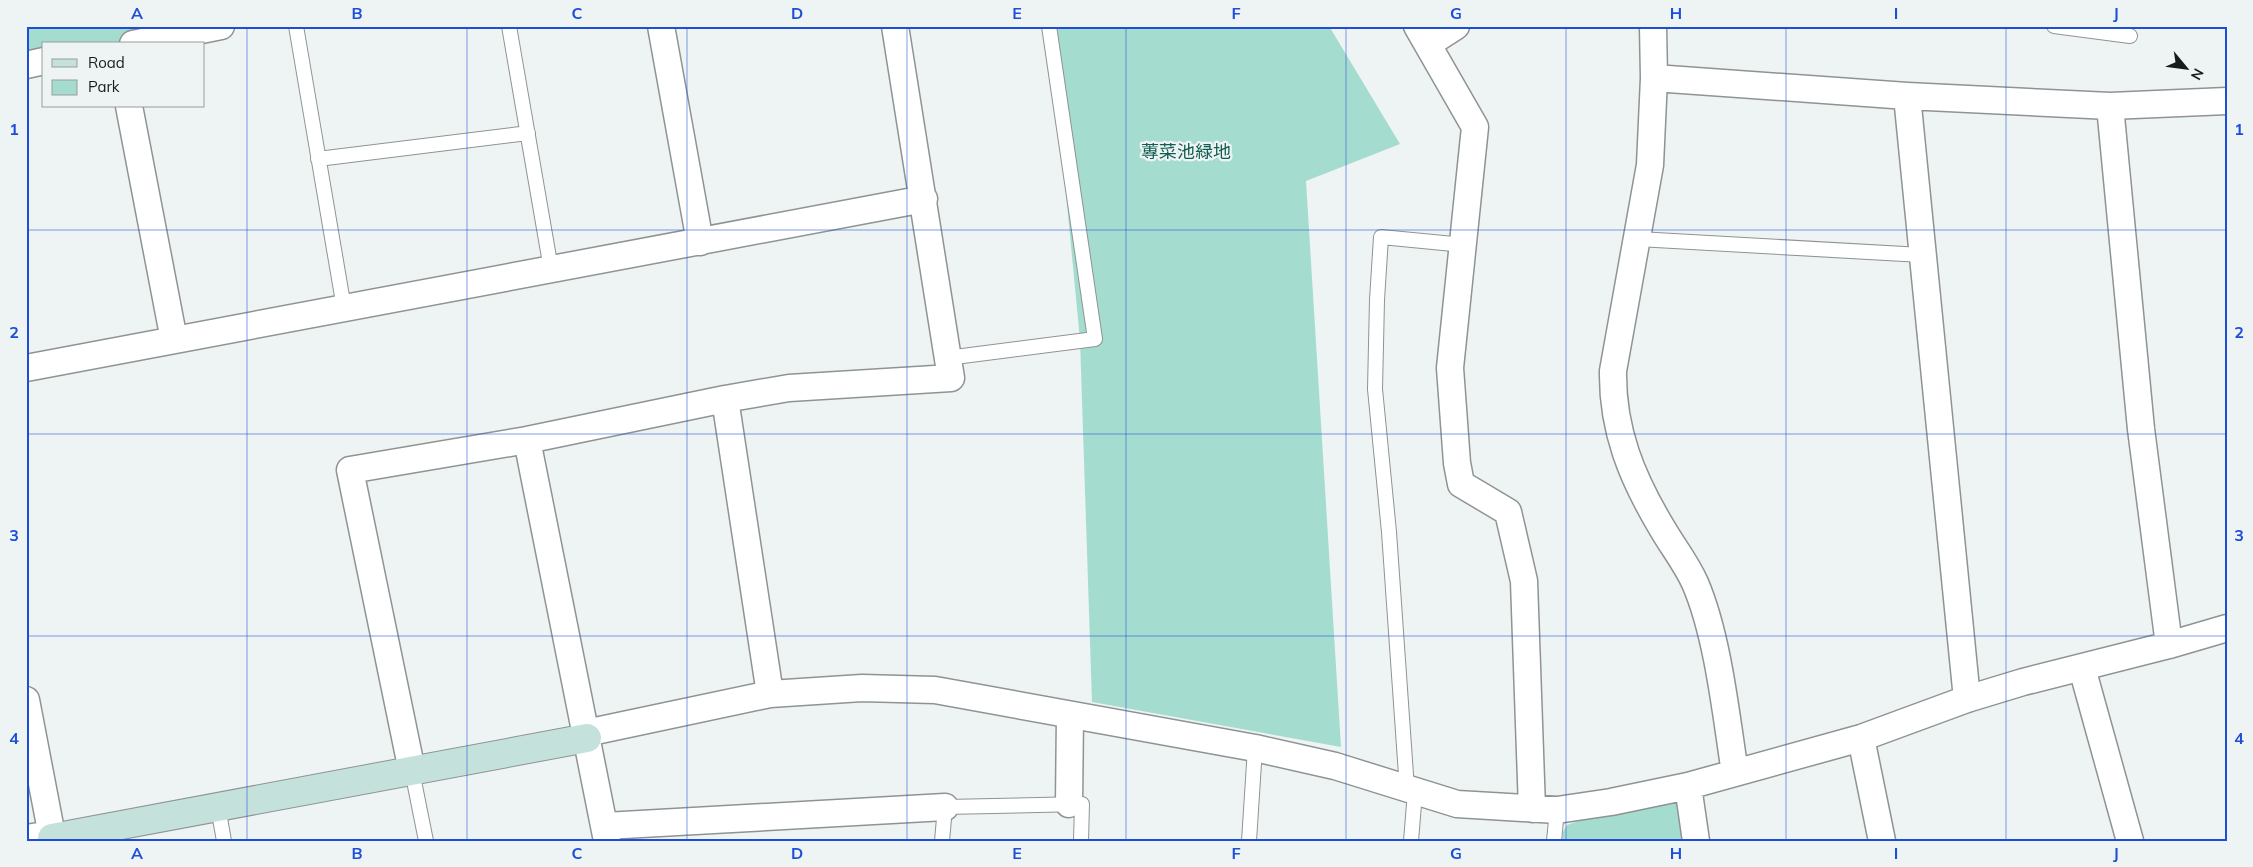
<svg xmlns="http://www.w3.org/2000/svg" width="2253" height="867" viewBox="0 0 2253 867" font-family="Mulish,'Noto Sans JP',sans-serif">
	<style>
		.green { fill: #a5dcd0 }
		.lines { fill: none; stroke-linecap: round; stroke-linejoin: round }
		.lane-casing { stroke: #8e9492; stroke-width: 16 }
		.street-casing { stroke: #8e9492; stroke-width: 29 }
		.secondary-casing { stroke: #8e9492; stroke-width: 30 }
		.lane { stroke: #fff; stroke-width: 14 }
		.street { stroke: #fff; stroke-width: 26 }
		.secondary { stroke: #c5e1dc; stroke-width: 28 }
		.grid { fill: none; stroke: #1d4ed8; stroke-width: 1; stroke-opacity: 0.55 }
		.labels { text-anchor: middle; dominant-baseline: central; stroke-width: 4.5; stroke-linejoin: round; paint-order: stroke }
		.park-label { font-size: 18px; fill: #115d52; stroke: #eef4f3 }
		.neatline { fill: none; stroke: #1d4ed8; stroke-width: 2 }
		.grid-label { font-size: 16px; text-anchor: middle; font-weight: bold; fill: #1d4ed8 }
	</style>
	<rect width="100%" height="100%" fill="#eef4f3"/>
	<path class="green" d="M 26,26 L 221,26 L 133,44 L 44,44 L 44,61 L 26,65 Z
		M 1050,26 L 1329,26 L 1400,144 L 1306,181 L 1341,747 L 1092,702 L 1080,340 Z
		M 1678,799 L 1683,841 L 1562,841 L 1563,832 L 1567,825 L 1581,820 Z"/>
	<g class="lines">
		<g class="lane-casing">
			<path id="lane" d="M 296,26 L 344,308
				M 509,26 L 551,269
				M 2054,26 L 2130,36
				M 318,159 L 528,133
				M 1638,239 L 1922,255
				M 947,358 L 1095,339 L 1049,26
				M 412,771 L 426,841
				M 1407,789 L 1389,532 L 1375,389 L 1377,300 L 1381,237 L 1464,245
				M 218,807 L 224,841
				M 942,841 L 945,807 L 1082,804 L 1081,841
				M 1249,841 L 1255,748
				M 1411,841 L 1415,792
				M 1554,841 L 1557,810"/>
		</g>
		<g class="street-casing">
			<path id="street" d="M 661,26 L 700,242
				M 1417,26 L 1475,127 L 1450,368 L 1457,463 L 1461,484 L 1508,512 L 1524,581 L 1532,809
				M 1653,26 L 1654,78 L 1650,165 L 1613,371 C 1612,430 1632,478 1662,528 C 1673,547 1686,563 1695,583 C 1718,636 1726,715 1735,773
				M 133,44 L 221,26
				M 1428,44 L 1456,26
				M 26,65 L 44,61
				M 1654,78 L 1907,96 L 2110,106 L 2227,101
				M 1907,96 L 1967,699
				M 129,106 L 174,340
				M 2110,106 L 2141,429 L 2169,645
				M 26,368 L 924,199
				M 725,399 L 770,694
				M 527,440 L 607,841
				M 2082,668 L 2130,841
				M 26,700 L 53,841
				M 586,733 L 770,694 L 862,688 L 935,690 L 1255,748 L 1335,766 L 1457,804 L 1557,810 L 1611,802 L 1688,786 L 1861,738 L 1967,699 L 2023,682 L 2169,645 L 2227,628
				M 1861,738 L 1882,841
				M 412,771 L 350,470 L 527,440 L 725,399 L 789,388 L 951,378 L 895,26
				M 1688,786 L 1696,841
				M 1069,804 L 1070,715
				M 605,826 L 945,807
				M 26,838 L 51,834"/>
		</g>
		<g class="secondary-casing">
			<path id="secondary" d="M 52,838 L 587,738"/>
		</g>
		<use href="#lane" class="lane"/>
		<use href="#street" class="street"/>
		<use href="#secondary" class="secondary"/>
	</g>
	<path class="grid" d="M 247,26 L 247,841M 467,26 L 467,841M 687,26 L 687,841M 907,26 L 907,841M 1126,26 L 1126,841M 1346,26 L 1346,841M 1566,26 L 1566,841M 1786,26 L 1786,841M 2006,26 L 2006,841M 26,230 L 2227,230M 26,434 L 2227,434M 26,636 L 2227,636"/>
	<g class="labels">
		<g class="park-label">
			<text x="1186" y="151">蓴菜池緑地</text>
		</g>
	</g>
	<rect width="2253" height="867" fill="none" stroke="#eef4f3" stroke-width="55"/>
	<rect x="42" y="42" width="162" height="65" fill="#eef4f3" stroke="#989d9c"/>
	<rect x="52" y="59" width="25" height="8" fill="#c5e1dc" stroke="#989d9c"/>
	<text x="88" y="68" font-size="15" fill="#181b1a">Road</text>
	<rect x="52" y="80" width="25" height="15" fill="#a5dcd0" stroke="#989d9c"/>
	<text x="88" y="92" font-size="15" fill="#181b1a">Park</text>
	<g transform="translate(2186 68) rotate(119)" stroke="#eef4f3" stroke-width="4" paint-order="stroke">
	<path d="M0-4L9 19L0 12L-9 19Z" fill="#181b1a"/>
	<text y="-8" font-size="14" font-weight="bold" text-anchor="middle" fill="#181b1a">N</text>
	</g>
	<rect x="28" y="28" width="2198" height="812" class="neatline"/>
	<g class="grid-label">
		<text x="137" y="19">A</text>
		<text x="357" y="19">B</text>
		<text x="577" y="19">C</text>
		<text x="797" y="19">D</text>
		<text x="1017" y="19">E</text>
		<text x="1236" y="19">F</text>
		<text x="1456" y="19">G</text>
		<text x="1676" y="19">H</text>
		<text x="1896" y="19">I</text>
		<text x="2116" y="19">J</text>
		<text x="14" y="135">1</text>
		<text x="2239" y="135">1</text>
		<text x="14" y="338">2</text>
		<text x="2239" y="338">2</text>
		<text x="14" y="541">3</text>
		<text x="2239" y="541">3</text>
		<text x="14" y="744">4</text>
		<text x="2239" y="744">4</text>
		<text x="137" y="859">A</text>
		<text x="357" y="859">B</text>
		<text x="577" y="859">C</text>
		<text x="797" y="859">D</text>
		<text x="1017" y="859">E</text>
		<text x="1236" y="859">F</text>
		<text x="1456" y="859">G</text>
		<text x="1676" y="859">H</text>
		<text x="1896" y="859">I</text>
		<text x="2116" y="859">J</text>
	</g>
</svg>
